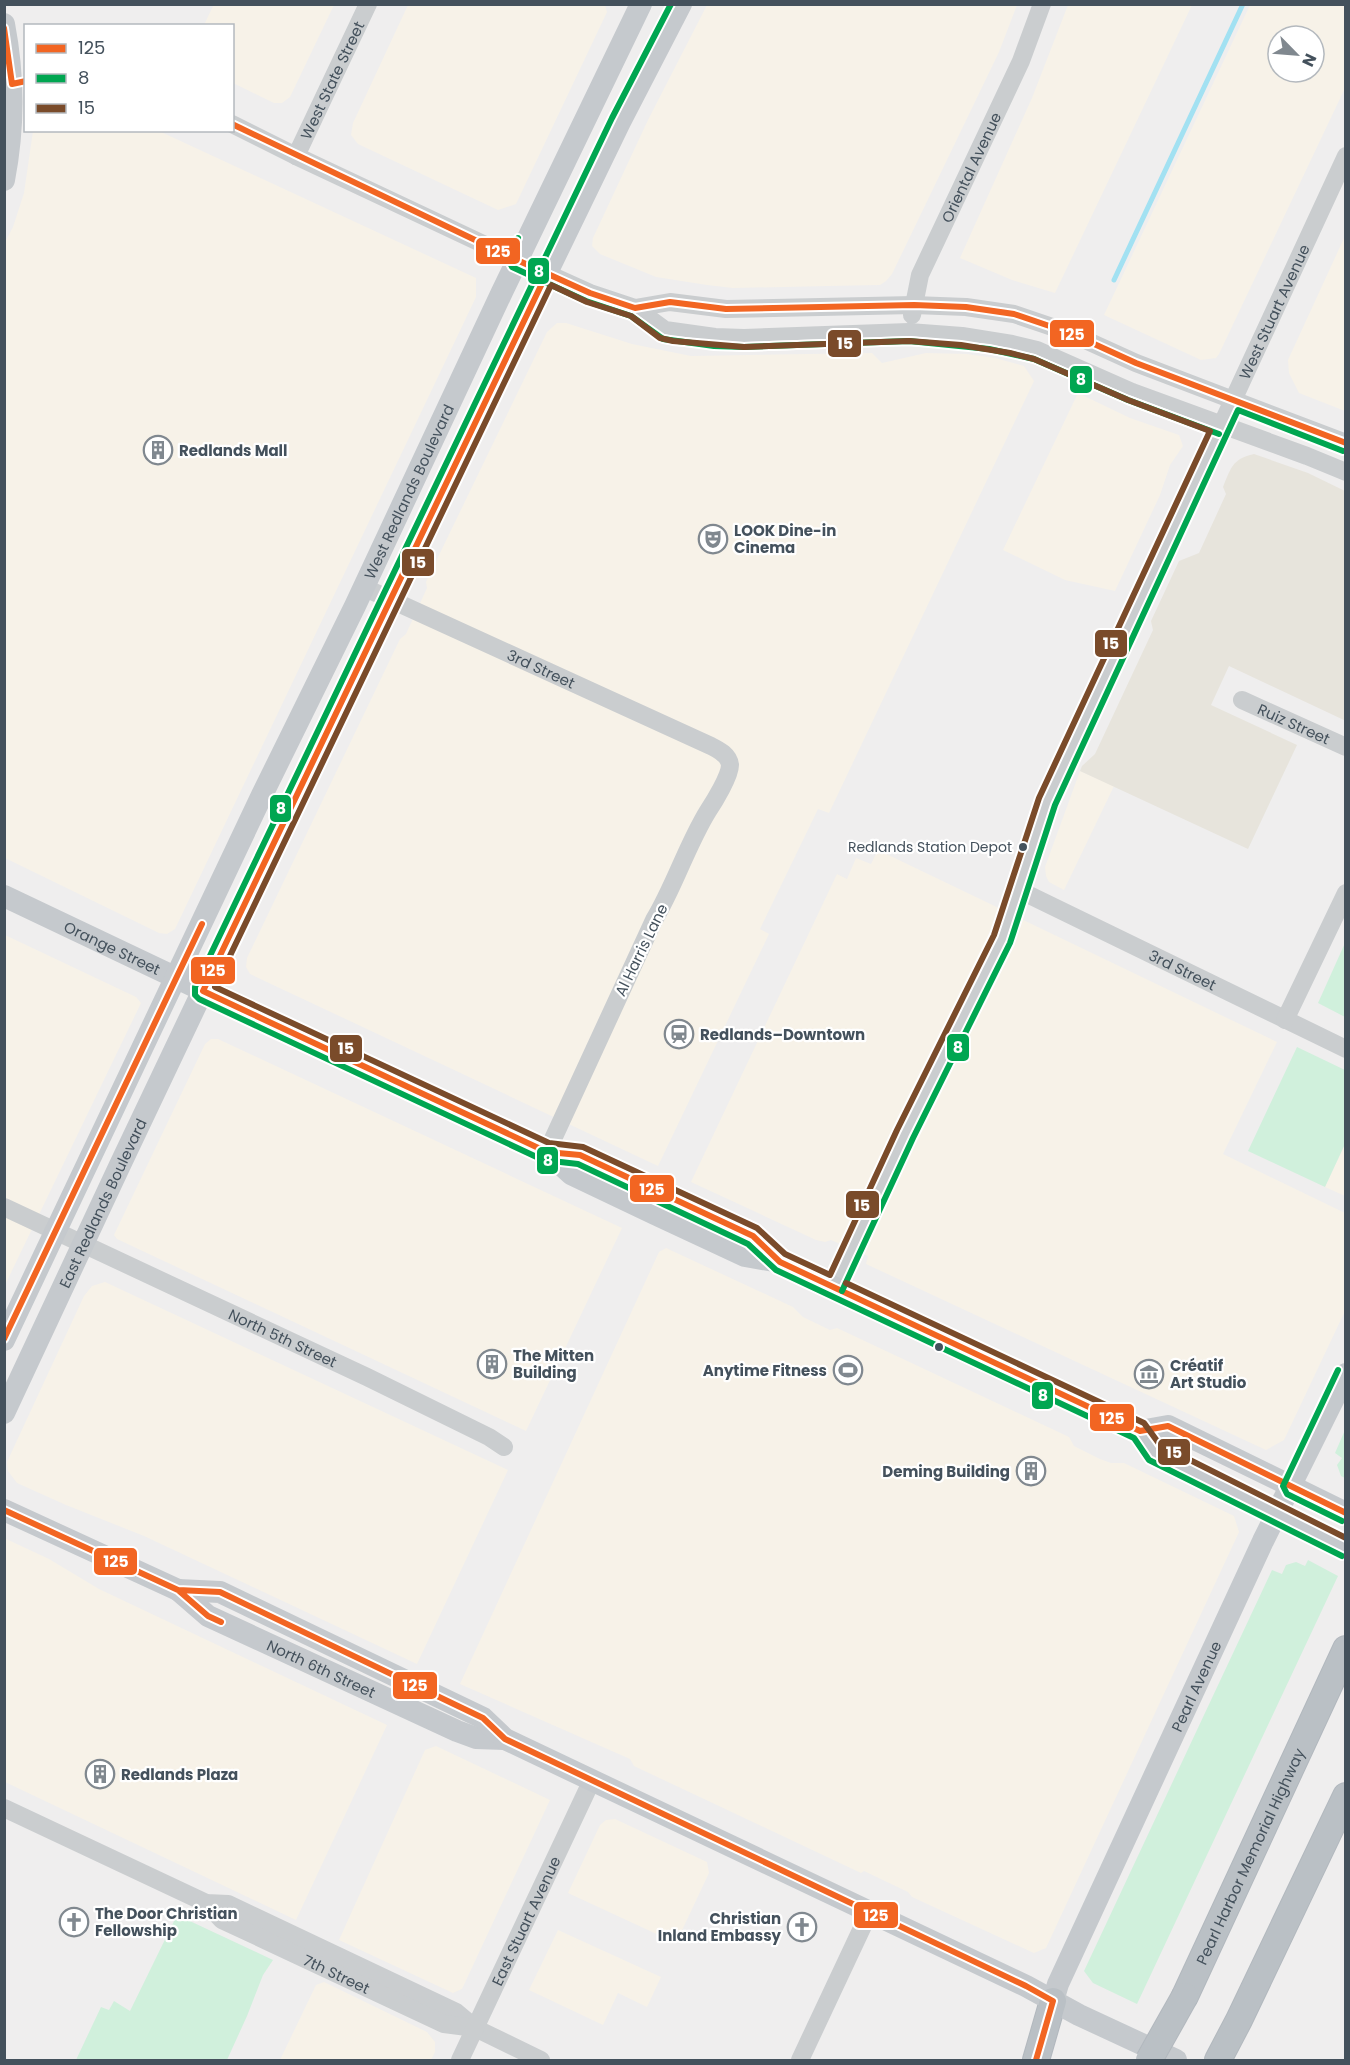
<svg xmlns="http://www.w3.org/2000/svg" width="1350" height="2065" viewBox="0 0 1350 2065" font-family="Poppins,sans-serif">
	<style>
		.commercial { fill: #f7f2e8; fill-rule: evenodd }
		.green { fill: #d0f0dc }
		.sand { fill: #e7e4dc }
		.lines { fill: none; stroke-linecap: round; stroke-linejoin: round }
		.stream { stroke: #a2e1f2; stroke-width: 5 }
		.highway-casing { stroke: #b2b8be; stroke-width: 28 }
		.minor { stroke: #cacdcf; stroke-width: 18 }
		.major { stroke: #c5c9cd; stroke-width: 22 }
		.highway { stroke: #bac0c5; stroke-width: 26 }
		.highway-bridge-casing { stroke: #b2b8be; stroke-width: 28; stroke-linecap: butt }
		.highway-bridge { stroke: #bac0c5; stroke-width: 26 }
		.bus-1-casing { stroke: #fff; stroke-width: 10 }
		.bus-2-casing { stroke: #fff; stroke-width: 10 }
		.bus-3-casing { stroke: #fff; stroke-width: 10 }
		.bus-1 { stroke: #f26522; stroke-width: 6 }
		.bus-2 { stroke: #00a651; stroke-width: 6 }
		.bus-3 { stroke: #7a4b2a; stroke-width: 6 }
		.bus-dot { fill: #44515c; stroke: #fff; stroke-width: 2 }
		.labels { text-anchor: middle; dominant-baseline: central; stroke-width: 4.5; stroke-linejoin: round; paint-order: stroke }
		.bus-label { font-size: 14px; fill: #44515c; stroke: #fff; text-anchor: end }
		.street-label { font-size: 15px; fill: #44515c; stroke: #fff }
		.poi-label { font-size: 15px; font-weight: bold; fill: #44515c; stroke: #fff; text-anchor: start }
		.line-badge { stroke: #fff; stroke-width: 2 }
		.badge-label { font-size: 16px; text-anchor: middle; font-weight: bold; fill: #fff }
	</style>
	<rect width="100%" height="100%" fill="#efeeee"/>
	<path class="commercial" d="M 214,4 L 334,4 L 334,5 L 290,97 L 282,103 L 274,103 L 233,83 L 232,26 L 204,25 Z
		M 408,5 L 605,5 L 607,12 L 516,204 L 498,210 L 358,144 L 351,135 L 353,123 Z
		M 707,5 L 1017,5 L 999,52 L 892,274 L 886,281 L 880,285 L 828,286 L 733,288 L 707,285 L 656,277 L 600,254 L 592,246 L 593,238 L 648,120 Z
		M 1068,5 L 1192,5 L 1055,293 L 1012,280 L 960,258 L 1032,98 Z
		M 1250,5 L 1345,5 L 1345,88 L 1219,354 L 1216,358 L 1201,360 L 1104,315 ZM 1278,36 L 1314,36 L 1314,72 L 1278,72 Z
		M 33,131 L 159,131 L 476,278 L 476,297 L 175,929 L 167,934 L 159,933 L 5,858 L 4,244 L 13,227 L 24,193 Z
		M 1345,236 L 1346,411 L 1345,411 L 1299,393 L 1289,373 L 1288,360 Z
		M 557,323 L 566,323 L 632,344 L 691,356 L 872,353 L 882,363 L 926,353 L 967,354 L 995,358 L 1024,366 L 1034,381 L 829,813 L 818,809 L 760,929 L 769,934 L 658,1166 L 250,974 L 246,967 L 247,958 L 400,639 L 406,634 L 427,588 L 426,582 L 547,332 Z
		M 1078,393 L 1130,418 L 1179,435 L 1183,446 L 1170,465 L 1160,495 L 1115,591 L 1065,580 L 1003,550 Z
		M 1080,771 L 1114,786 L 1064,890 L 1049,882 L 1046,876 L 1045,867 Z
		M 878,850 L 1277,1042 L 1223,1154 L 1345,1213 L 1345,1311 L 1284,1440 L 1266,1450 L 866,1264 L 868,1256 L 831,1240 L 825,1242 L 816,1240 L 691,1182 L 837,874 L 847,879 L 856,858 L 871,864 Z
		M 5,935 L 136,997 L 141,1003 L 5,1285 Z
		M 211,1039 L 218,1039 L 622,1228 L 526,1431 L 117,1239 L 114,1235 L 205,1044 Z
		M 1345,1144 L 1345,1196 L 1325,1187 Z
		M 666,1248 L 793,1307 L 803,1317 L 830,1330 L 837,1328 L 1069,1437 L 1074,1446 L 1100,1459 L 1111,1463 L 1124,1463 L 1234,1516 L 1239,1532 L 1046,1948 L 1034,1953 L 912,1897 L 908,1892 L 864,1871 L 861,1873 L 634,1766 L 630,1759 L 460,1684 L 659,1252 Z
		M 105,1282 L 508,1470 L 417,1664 L 144,1536 L 66,1505 L 17,1483 L 8,1471 L 7,1462 L 84,1296 L 92,1286 Z
		M 4,1538 L 49,1559 L 99,1589 L 387,1725 L 296,1920 L 5,1782 Z
		M 436,1746 L 550,1800 L 462,1989 L 453,1993 L 339,1940 L 425,1750 Z
		M 615,1819 L 707,1862 L 709,1873 L 676,1943 L 568,1893 L 600,1825 L 606,1820 Z
		M 558,1930 L 661,1977 L 647,2007 L 618,1993 L 603,2025 L 529,1990 Z
		M 324,1982 L 427,2032 L 435,2042 L 435,2052 L 431,2060 L 280,2060 L 316,1985 Z"/>
	<path class="green" d="M 1345,943 L 1345,1017 L 1318,1003 Z
		M 1297,1047 L 1345,1070 L 1345,1144 L 1325,1187 L 1248,1151 Z
		M 1345,1430 L 1345,1478 L 1341,1476 L 1337,1465 L 1342,1458 L 1335,1453 Z
		M 1308,1560 L 1338,1576 L 1137,2004 L 1093,1983 L 1084,1971 L 1272,1570 L 1282,1574 L 1286,1565 L 1296,1562 L 1305,1566 Z
		M 177,1915 L 273,1960 L 263,1975 L 247,2016 L 227,2060 L 76,2060 L 101,2007 L 109,2010 L 114,2001 L 130,2011 Z"/>
	<path class="sand" d="M 1254,454 L 1308,473 L 1345,491 L 1346,721 L 1229,666 L 1211,705 L 1297,745 L 1248,849 L 1080,771 L 1082,766 L 1095,754 L 1153,630 L 1151,621 L 1179,561 L 1199,553 L 1226,494 L 1223,487 C 1231,468 1232,459 1254,454 Z"/>
	<g class="lines">
		<path class="stream" d="M 1114,280 L 1243,4"/>
		<g class="highway-casing">
			<g id="highway">
				<path id="s15" d="M 1185,1996 L 1346,1649"/>
				<path d="M 1036,2060 L 1053,2001"/>
				<path d="M 1218,2060 L 1239,2020 L 1346,1796"/>
			</g>
		</g>
		<g class="minor">
			<path d="M 232,124 L 296,156 L 517,260 L 590,293 L 635,308 L 665,330 L 715,337 L 744,338 L 909,332 L 962,336 L 1012,344 L 1037,350 L 1132,392 L 1307,456 L 1346,472"/>
			<path id="s1" d="M 296,156 L 368,4"/>
			<path d="M 635,308 L 670,302 L 726,309 L 914,305 L 966,307 L 1014,314 L 1070,333 L 1136,363 L 1346,443"/>
			<path id="s2" d="M 912,315 L 920,275 L 1021,61 L 1042,4"/>
			<path id="s3" d="M 363,587 L 711,746 C 719,750 729,755 730,765 C 730,776 714,802 708,811 C 687,845 675,885 654,920 L 547,1152"/>
			<path id="s4" d="M 1242,700 L 1346,747"/>
			<path id="s5" d="M 1019,890 L 1346,1049"/>
			<path d="M 1285,1020 L 1346,893"/>
			<path id="s6" d="M 4,1207 L 367,1377 L 489,1437 L 504,1447"/>
			<path id="s7" d="M 834,1287 L 905,1134 L 1002,939 L 1015,904 L 1034,837 L 1047,802 L 1346,156"/>
			<path d="M 4,1808 L 206,1903 L 228,1904 L 456,2012 L 475,2028 L 541,2060"/>
			<path id="s8" d="M 206,1903 L 222,1920 L 444,2024 L 475,2028"/>
			<path id="s9" d="M 460,2060 L 592,1780"/>
			<path d="M 800,2060 L 870,1911"/>
		</g>
		<g class="major">
			<path d="M 4,24 C 14,76 14,128 4,180"/>
			<path id="s10" d="M 4,896 L 385,1077 L 547,1152 L 571,1174 L 655,1214 L 745,1256 L 780,1262 L 1140,1431 L 1154,1452 L 1346,1548"/>
			<path d="M 547,1152 L 580,1155 L 753,1236 L 780,1262"/>
			<path id="s11" d="M 4,1340 L 262,795 L 355,606 L 502,292 L 641,4"/>
			<path id="s12" d="M 4,1413 L 120,1165 L 397,582 L 620,122 L 681,4"/>
			<path d="M 1140,1431 L 1168,1426 L 1346,1513"/>
			<path id="s13" d="M 4,1510 L 178,1590 L 208,1616 L 457,1731 L 476,1738 L 505,1739"/>
			<path d="M 178,1590 L 220,1592 L 483,1718 L 505,1739 L 1026,1986 L 1079,2015 L 1176,2060"/>
			<path id="s14" d="M 1053,2001 L 1058,1984 L 1263,1541 L 1346,1374"/>
		</g>
		<use href="#highway" class="highway"/>
		<g class="highway-bridge-casing">
			<path id="highway-bridge" d="M 1149,2060 L 1185,1996"/>
		</g>
		<use href="#highway-bridge" class="highway-bridge"/>
		<g class="bus-1-casing">
			<path id="bus-1" d="M 4,28 L 12,84 L 26,81
				M 232,124 L 517,260 L 590,293 L 635,308 L 670,302 L 726,309 L 914,305 L 966,307 L 1014,314 L 1070,333 L 1136,363 L 1346,443
				M 547,273 L 203,991 L 547,1152 L 580,1155 L 753,1236 L 780,1262 L 1140,1431 L 1168,1426 L 1346,1513
				M 4,1339 L 202,924
				M 4,1510 L 178,1590 L 208,1616 L 221,1622
				M 178,1590 L 220,1592 L 483,1718 L 505,1739 L 1026,1986 L 1053,2001 L 1036,2060"/>
		</g>
		<g class="bus-2-casing">
			<path id="bus-2" d="M 671,4 L 612,118 L 195,987 L 195,995 L 199,999 L 543,1160 L 578,1164 L 748,1244 L 776,1270 L 1134,1438 L 1149,1460 L 1342,1556
				M 518,238 L 508,259 L 512,267 L 586,301 L 631,316 L 663,339 L 714,346 L 744,347 L 909,341 L 989,349 L 1034,359 L 1128,400 L 1219,434
				M 842,1291 L 913,1138 L 1010,943 L 1055,805 L 1238,410 L 1343,451
				M 1338,1370 L 1283,1486 L 1287,1494 L 1342,1521"/>
		</g>
		<g class="bus-3-casing">
			<path id="bus-3" d="M 551,285 L 587,302 L 631,316 L 660,338 L 673,341 L 744,347 L 909,341 L 961,345 L 1010,353 L 1034,359 L 1128,400 L 1210,431 L 1039,798 L 994,935 L 897,1130 L 830,1275 L 785,1254 L 757,1228 L 583,1147 L 549,1143 L 215,987 Z
				M 846,1283 L 1144,1423 L 1160,1445 L 1346,1538"/>
		</g>
		<use href="#bus-1" class="bus-1"/>
		<use href="#bus-2" class="bus-2"/>
		<use href="#bus-3" class="bus-3"/>
	</g>
	<defs>
		<g id="building-ring" transform="scale(1.5)"><circle r="9.5" fill="#fff" stroke="#80888f" stroke-width="1.5"/><path d="M-4-6H4V6H1V3H-1V6H-4ZM-2.5-4.3h1.7v1.8h-1.7ZM.8-4.3h1.7v1.8H.8ZM-2.5-1h1.7V.8h-1.7ZM.8-1h1.7V.8H.8Z" fill="#80888f"/></g>
		<g id="theatre-ring" transform="scale(1.5)"><circle r="9.5" fill="#fff" stroke="#80888f" stroke-width="1.5"/><path d="M-5-5.5Q0-4 5-5.5V0Q5 5 0 6Q-5 5-5 0ZM-3.3-2.5H-1v1.5H-3.3ZM1-2.5H3.3v1.5H1ZM-2.8 1Q0 5.5 2.8 1Z" fill="#80888f"/></g>
		<g id="station-ring" transform="scale(1.5)"><circle r="9.5" fill="#fff" stroke="#80888f" stroke-width="1.5"/><path d="M-3-6H3Q5-6 5-4V2Q5 4 3 4L4.5 6H3L1.5 4h-3L-3 6H-4.5L-3 4Q-5 4-5 2V-4Q-5-6-3-6ZM-3.5-4v3h7v-3ZM-3.5 1v1.5H-2V1ZM2 1v1.5H3.5V1Z" fill="#80888f"/></g>
		<g id="stadium-ring" transform="scale(1.5)"><circle r="9.5" fill="#fff" stroke="#80888f" stroke-width="1.5"/><path d="M0-5a6.5 5 0 1 0 0 10a6.5 5 0 1 0 0-10ZM-3.5-1.8h7v3.6h-7Z" fill="#80888f"/></g>
		<g id="museum-ring" transform="scale(1.5)"><circle r="9.5" fill="#fff" stroke="#80888f" stroke-width="1.5"/><path d="M0-6L6-3V-2H-6V-3ZM-5-1h2V3h-2ZM-1-1h2V3h-2ZM3-1h2V3H3ZM-6 4H6V6H-6Z" fill="#80888f"/></g>
		<g id="church-ring" transform="scale(1.5)"><circle r="9.5" fill="#fff" stroke="#80888f" stroke-width="1.5"/><path d="M-1.2-6h2.4v3.5h3.3v2.4h-3.3V6h-2.4V-.1h-3.3v-2.4h3.3Z" fill="#80888f"/></g>
	</defs>
	<g fill-rule="evenodd">
		<use href="#building-ring" x="158" y="450"/>
		<use href="#theatre-ring" x="713" y="539"/>
		<use href="#station-ring" x="679" y="1034"/>
		<use href="#building-ring" x="492" y="1364"/>
		<use href="#stadium-ring" x="848" y="1370"/>
		<use href="#museum-ring" x="1149" y="1374"/>
		<use href="#building-ring" x="1031" y="1471"/>
		<use href="#building-ring" x="100" y="1774"/>
		<use href="#church-ring" x="74" y="1922"/>
		<use href="#church-ring" x="802" y="1927"/>
	</g>
	<g class="bus-dot">
		<circle cx="1023" cy="847" r="5"/>
		<circle cx="939" cy="1347" r="5"/>
	</g>
	<g class="labels">
		<g class="bus-label">
			<text x="1012" y="847">Redlands Station Depot</text>
		</g>
		<g class="street-label">
			<text stroke="none"><textPath href="#s1" startOffset="84">West State Street</textPath></text>
			<text stroke="none"><textPath href="#s2" startOffset="160">Oriental Avenue</textPath></text>
			<text stroke="none"><textPath href="#s7" startOffset="1071">West Stuart Avenue</textPath></text>
			<text stroke="none"><textPath href="#s11" startOffset="940">West Redlands Boulevard</textPath></text>
			<text stroke="none"><textPath href="#s3" startOffset="196">3rd Street</textPath></text>
			<text stroke="none"><textPath href="#s4" startOffset="57">Ruiz Street</textPath></text>
			<text stroke="none"><textPath href="#s10" startOffset="120">Orange Street</textPath></text>
			<text transform="translate(641 950) rotate(-64)">Al Harris Lane</text>
			<text stroke="none"><textPath href="#s5" startOffset="182">3rd Street</textPath></text>
			<text stroke="none"><textPath href="#s12" startOffset="232">East Redlands Boulevard</textPath></text>
			<text stroke="none"><textPath href="#s6" startOffset="308">North 5th Street</textPath></text>
			<text stroke="none"><textPath href="#s13" startOffset="356">North 6th Street</textPath></text>
			<text stroke="none"><textPath href="#s14" startOffset="346">Pearl Avenue</textPath></text>
			<text stroke="none"><textPath href="#s15" startOffset="154">Pearl Harbor Memorial Highway</textPath></text>
			<text stroke="none"><textPath href="#s9" startOffset="154">East Stuart Avenue</textPath></text>
			<text stroke="none"><textPath href="#s8" startOffset="150">7th Street</textPath></text>
		</g>
		<g class="poi-label">
			<text x="179" y="450">Redlands Mall</text>
			<text x="734" y="530">LOOK Dine-in<tspan x="734" dy="17">Cinema</tspan></text>
			<text x="700" y="1034">Redlands–Downtown</text>
			<text x="513" y="1355">The Mitten<tspan x="513" dy="17">Building</tspan></text>
			<text x="1170" y="1365">Créatif<tspan x="1170" dy="17">Art Studio</tspan></text>
			<text x="827" y="1370" text-anchor="end">Anytime Fitness</text>
			<text x="1010" y="1471" text-anchor="end">Deming Building</text>
			<text x="121" y="1774">Redlands Plaza</text>
			<text x="95" y="1913">The Door Christian<tspan x="95" dy="17">Fellowship</tspan></text>
			<text x="781" y="1918" text-anchor="end">Christian<tspan x="781" dy="17">Inland Embassy</tspan></text>
		</g>
	</g>
	<g class="line-badge">
		<rect x="475" y="237" width="46" height="28" rx="6" fill="#f26522"/>
		<rect x="527" y="257" width="23" height="28" rx="6" fill="#00a651"/>
		<rect x="1049" y="319" width="46" height="29" rx="6" fill="#f26522"/>
		<rect x="827" y="329" width="35" height="29" rx="6" fill="#7a4b2a"/>
		<rect x="1069" y="365" width="24" height="29" rx="6" fill="#00a651"/>
		<rect x="401" y="548" width="34" height="29" rx="6" fill="#7a4b2a"/>
		<rect x="1094" y="629" width="34" height="29" rx="6" fill="#7a4b2a"/>
		<rect x="269" y="794" width="23" height="29" rx="6" fill="#00a651"/>
		<rect x="190" y="956" width="46" height="29" rx="6" fill="#f26522"/>
		<rect x="946" y="1033" width="24" height="29" rx="6" fill="#00a651"/>
		<rect x="329" y="1034" width="34" height="29" rx="6" fill="#7a4b2a"/>
		<rect x="536" y="1146" width="23" height="29" rx="6" fill="#00a651"/>
		<rect x="629" y="1174" width="46" height="29" rx="6" fill="#f26522"/>
		<rect x="845" y="1190" width="35" height="29" rx="6" fill="#7a4b2a"/>
		<rect x="1031" y="1381" width="23" height="29" rx="6" fill="#00a651"/>
		<rect x="1089" y="1403" width="46" height="29" rx="6" fill="#f26522"/>
		<rect x="1157" y="1438" width="34" height="28" rx="6" fill="#7a4b2a"/>
		<rect x="93" y="1547" width="45" height="29" rx="6" fill="#f26522"/>
		<rect x="392" y="1671" width="46" height="29" rx="6" fill="#f26522"/>
		<rect x="853" y="1901" width="46" height="28" rx="6" fill="#f26522"/>
	</g>
	<g class="badge-label">
		<text x="498" y="257">125</text>
		<text x="539" y="277">8</text>
		<text x="1072" y="340">125</text>
		<text x="845" y="349">15</text>
		<text x="1081" y="385">8</text>
		<text x="418" y="568">15</text>
		<text x="1111" y="649">15</text>
		<text x="281" y="814">8</text>
		<text x="213" y="976">125</text>
		<text x="958" y="1053">8</text>
		<text x="346" y="1054">15</text>
		<text x="548" y="1166">8</text>
		<text x="652" y="1195">125</text>
		<text x="862" y="1211">15</text>
		<text x="1043" y="1401">8</text>
		<text x="1112" y="1424">125</text>
		<text x="1174" y="1458">15</text>
		<text x="116" y="1567">125</text>
		<text x="415" y="1691">125</text>
		<text x="876" y="1921">125</text>
	</g>
	<rect width="1350" height="2065" fill="none" stroke="#44515c" stroke-width="12"/>
	<rect x="24" y="24" width="210" height="108" fill="#ffffff" stroke="#b4b9be" stroke-width="1.5"/>
	<rect x="36" y="44" width="30" height="9" fill="#f26522" stroke="#b4b9be" stroke-width="1.5"/>
	<text x="78" y="54" font-size="18" fill="#44515c">125</text>
	<rect x="36" y="74" width="30" height="9" fill="#00a651" stroke="#b4b9be" stroke-width="1.5"/>
	<text x="78" y="84" font-size="18" fill="#44515c">8</text>
	<rect x="36" y="104" width="30" height="9" fill="#7a4b2a" stroke="#b4b9be" stroke-width="1.5"/>
	<text x="78" y="114" font-size="18" fill="#44515c">15</text>
	<g transform="translate(1296 54) rotate(115)"><circle r="28" fill="#ffffff" stroke="#b4b9be" stroke-width="1.5"/>
	<path d="M0-4.5L10 22L0 15L-10 22Z" fill="#80888f"/>
	<text y="-9" font-size="16" font-weight="bold" text-anchor="middle" fill="#44515c">N</text>
	</g>
</svg>
